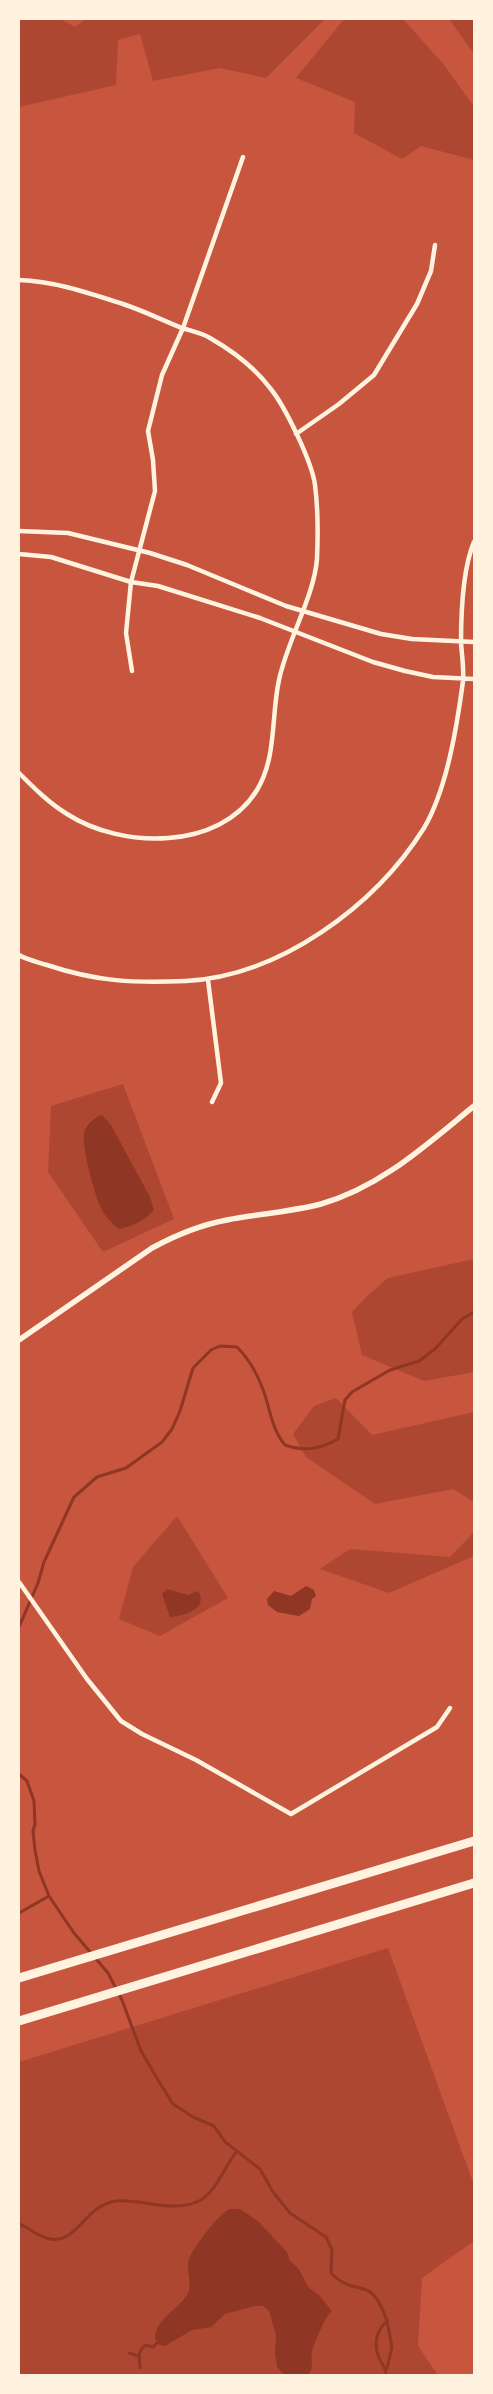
<svg xmlns="http://www.w3.org/2000/svg" width="493" height="2394" viewBox="0 0 493 2394" font-family="Arial,sans-serif">
	<style>
		.green { fill: #ae4732 }
		.water { fill: #8f3625 }
		.lines { fill: none; stroke-linecap: round; stroke-linejoin: round }
		.stream { stroke: #8f3625; stroke-width: 3 }
		.minor { stroke: #fff3e0; stroke-width: 4.5 }
		.tertiary { stroke: #fff3e0; stroke-width: 5.5 }
		.motorway { stroke: #fff3e0; stroke-width: 9 }
	</style>
	<rect width="100%" height="100%" fill="#c8553d"/>
	<path class="green" d="M 19,19 L 61,19 L 75,27 L 85,19 L 324,20 L 266,78 L 220,68 L 153,81 L 140,34 L 118,40 L 116,85 L 19,107 Z
		M 344,19 L 403,19 L 445,66 L 474,107 L 474,160 L 421,146 L 402,159 L 354,133 L 355,102 L 296,78 Z
		M 449,19 L 474,19 L 474,54 Z
		M 123,1084 L 174,1219 L 103,1252 L 48,1172 L 51,1106 Z
		M 474,1259 L 474,1372 L 424,1381 L 362,1355 L 352,1312 L 366,1297 L 388,1278 Z
		M 336,1398 L 372,1435 L 474,1412 L 474,1502 L 453,1489 L 375,1504 L 306,1457 L 293,1434 L 314,1406 Z
		M 177,1516 L 228,1598 L 160,1636 L 119,1619 L 133,1567 Z
		M 474,1532 L 474,1556 L 389,1593 L 320,1569 L 350,1549 L 450,1557 Z
		M 388,1948 L 474,2185 L 474,2241 L 422,2278 L 418,2346 L 438,2375 L 19,2375 L 19,2062 Z"/>
	<path class="water" d="M 102,1115 L 111,1125 L 150,1197 L 154,1210 C 144,1221 133,1226 119,1229 C 112,1223 105,1217 101,1208 C 95,1196 81,1145 84,1133 C 87,1123 94,1118 102,1115 Z
		M 306,1586 L 314,1590 L 316,1596 L 312,1599 L 310,1609 L 299,1616 L 277,1612 L 268,1605 L 267,1599 L 274,1591 L 291,1596 Z
		M 167,1589 L 188,1595 L 198,1591 C 209,1609 184,1616 170,1617 L 162,1594 Z
		M 230,2209 L 240,2209 L 258,2221 L 287,2252 L 290,2261 L 298,2268 L 309,2288 L 319,2295 L 332,2311 C 326,2314 314,2344 312,2351 C 310,2359 315,2368 308,2375 L 284,2375 L 277,2367 L 275,2352 L 276,2335 L 269,2311 L 263,2306 L 255,2306 L 225,2314 L 211,2327 L 192,2330 L 165,2346 L 159,2345 L 155,2339 C 155,2318 180,2309 188,2293 C 192,2285 187,2272 188,2262 C 190,2251 219,2213 230,2209 Z"/>
	<g class="lines">
		<path class="stream" d="M 19,1627 L 38,1583 L 44,1562 L 74,1497 L 97,1477 L 126,1468 L 162,1442 L 172,1429 L 180,1411 L 193,1368 L 211,1350 L 220,1346 L 237,1347 C 249,1359 256,1371 262,1387 C 270,1406 271,1429 285,1445 C 306,1452 320,1449 338,1439 L 345,1400 L 352,1392 L 390,1370 L 419,1361 L 435,1349 L 462,1319 L 474,1312
			M 19,1774 L 27,1781 L 34,1801 L 35,1824 L 33,1831 L 35,1850 L 39,1871 L 49,1896 L 74,1933 L 108,1973 L 122,2000 L 141,2051 L 158,2080 L 173,2104 L 193,2117 L 214,2126 L 225,2142 L 260,2169 L 273,2192 L 290,2213 L 326,2237 L 332,2250 L 331,2273 C 357,2300 370,2271 387,2321 C 376,2331 373,2343 379,2358 C 382,2365 386,2367 386,2375
			M 19,1913 L 49,1896
			M 19,2224 C 30,2228 38,2237 50,2239 C 78,2244 85,2204 117,2201 C 144,2199 175,2214 201,2200 C 218,2189 225,2165 237,2151
			M 129,2353 L 138,2356
			M 140,2368 C 140,2358 136,2352 146,2345 L 153,2347 L 157,2343
			M 387,2368 L 392,2347 L 387,2321"/>
		<path class="minor" d="M 19,280 C 54,281 89,293 123,304 C 144,311 162,320 182,328 C 191,331 202,333 210,338 C 231,350 255,368 270,388 C 285,406 312,462 315,485 C 318,508 318,536 317,559 C 314,597 287,641 279,680 C 271,716 277,757 257,790 C 220,851 121,849 67,814 C 49,803 34,788 19,773
			M 296,434 L 339,404 L 374,375 L 417,304 L 431,271 L 435,245
			M 19,531 L 68,533 L 150,553 L 187,565 L 286,606 L 381,634 L 412,639 L 474,642
			M 19,554 L 51,557 L 131,582 L 158,586 L 260,618 L 373,662 L 405,671 L 433,677 L 474,679
			M 132,671 L 126,633 L 131,582 L 155,491 L 153,460 L 148,431 L 162,375 L 183,328 L 243,157
			M 19,955 C 27,960 38,962 47,965 C 98,982 133,983 186,981 C 280,976 375,906 424,828 C 447,789 457,726 463,681 C 464,669 462,656 461,643 C 461,615 463,568 474,542
			M 208,980 L 221,1083 L 212,1102
			M 19,1582 L 87,1679 L 121,1721 L 142,1734 L 196,1760 L 291,1814 L 437,1727 L 450,1708"/>
		<path class="tertiary" d="M 19,1340 L 152,1248 C 176,1235 200,1225 227,1220 C 258,1214 290,1212 321,1204 C 381,1187 427,1144 474,1106"/>
		<path class="motorway" d="M 19,1978 L 474,1841
			M 19,2021 L 474,1883"/>
	</g>
	<rect width="493" height="2394" fill="none" stroke="#fff3e0" stroke-width="40"/>
</svg>
